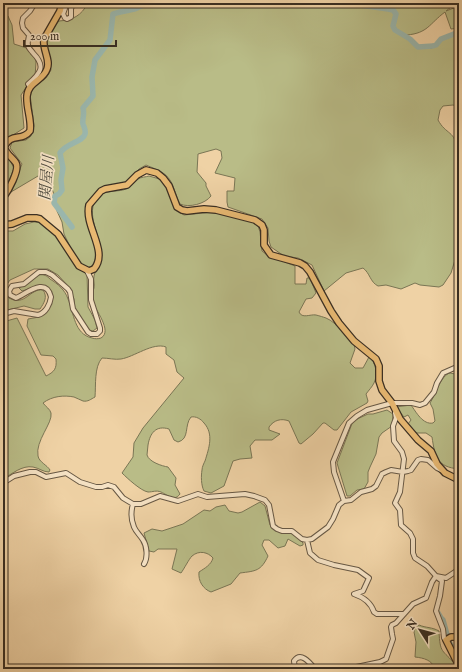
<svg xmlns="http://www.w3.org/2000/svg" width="462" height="672" viewBox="0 0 462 672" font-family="'IM FELL English','Noto Serif JP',serif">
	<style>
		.green { fill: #b9bc87; stroke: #7a7655 }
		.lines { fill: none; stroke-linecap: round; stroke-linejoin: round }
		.river { stroke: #9ab6ac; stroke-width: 5.5 }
		.minor-casing { stroke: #675844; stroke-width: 6 }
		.major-casing { stroke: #3a2f23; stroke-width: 8 }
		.minor { stroke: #f5e2c4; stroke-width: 4 }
		.major { stroke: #e8b972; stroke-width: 5.5 }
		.labels { text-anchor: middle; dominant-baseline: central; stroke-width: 3.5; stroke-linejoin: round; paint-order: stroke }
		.water-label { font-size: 15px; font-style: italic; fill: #4d4a3e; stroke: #f5e2c4 }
	</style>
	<rect width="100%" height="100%" fill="#efd2a5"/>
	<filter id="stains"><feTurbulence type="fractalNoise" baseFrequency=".005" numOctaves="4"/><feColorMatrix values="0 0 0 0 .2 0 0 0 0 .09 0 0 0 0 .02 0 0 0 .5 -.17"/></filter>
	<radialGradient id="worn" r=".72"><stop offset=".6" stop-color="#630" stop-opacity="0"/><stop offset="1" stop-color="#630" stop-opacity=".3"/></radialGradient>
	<path class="green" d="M 88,3 L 456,3 L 446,11 L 459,6 L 459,28 L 451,29 L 445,12 C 429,24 428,33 407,35 L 412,44 L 421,48 L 432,48 C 441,40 447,36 459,35 L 459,107 L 453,105 L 443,106 L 440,110 L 438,120 C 446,135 455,130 458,151 L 459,243 L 455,248 L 455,260 L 451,273 L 443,285 L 439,287 L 420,285 L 415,283 L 401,289 L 386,285 L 378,286 C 370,282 370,273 363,268 L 346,273 L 324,291 L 312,265 L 298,258 L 284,256 L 271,247 L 269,241 L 268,228 L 262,219 L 228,207 L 227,202 L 227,191 L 234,191 L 235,178 L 215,173 L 222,158 L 221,151 L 216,149 L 198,154 L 197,172 L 206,183 L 206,186 L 211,196 C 205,204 189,208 180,204 C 177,199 176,194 174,189 C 169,173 160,171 146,165 L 139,169 L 125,183 L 102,188 L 86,212 L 97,257 L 95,264 L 88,268 L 78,263 L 64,234 L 62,222 L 57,211 L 54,194 L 51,187 L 41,177 L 38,176 L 11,192 L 22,164 L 10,148 L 12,142 L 26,140 L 31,136 L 34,126 L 30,94 L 35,86 L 46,78 L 51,70 C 47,45 41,41 59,21 C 73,20 81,16 88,3 Z
		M 8,16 L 12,25 L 14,44 L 33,50 L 36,62 L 35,77 L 29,83 L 21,95 L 24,128 L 7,139 L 3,143 L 3,18 Z
		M 3,152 L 8,157 L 14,168 L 6,189 L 3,193 Z
		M 149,176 L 163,180 L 174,205 L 179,212 L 184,215 L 213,212 L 231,215 L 252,222 L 258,226 L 260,232 L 262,251 L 267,255 L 295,266 L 295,284 L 306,284 L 307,278 L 310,278 L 316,293 L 312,298 L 306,299 L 299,312 C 302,319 310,314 316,315 C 320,316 323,317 326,318 C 338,323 344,336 354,344 L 355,349 L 350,363 L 355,368 L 363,368 L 369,357 C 376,362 378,375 374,383 C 372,387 369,390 366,394 L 368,401 L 367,403 L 351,412 L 337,430 L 334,430 L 325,423 L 323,423 L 313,434 L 301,444 L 299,443 L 289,421 C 281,418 274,420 269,427 L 269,430 L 280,434 L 272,440 L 255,440 L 250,446 L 252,458 L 240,459 L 233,461 L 224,486 L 211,493 L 204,491 C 201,485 201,476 202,470 C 202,467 204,463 205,461 C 209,448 214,434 204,423 C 201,419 196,416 191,417 C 184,425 190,439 178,442 L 174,440 L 169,429 C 156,425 150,433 148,445 C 148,448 147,452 147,455 C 149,462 162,466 168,467 L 176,478 L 175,485 L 180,494 C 174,502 168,495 161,492 C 156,490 153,492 148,492 C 141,491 127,478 122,473 L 133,457 L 134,443 L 143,428 L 184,378 L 177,372 L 174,360 L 166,354 L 166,347 C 153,342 134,357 121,359 C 115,360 108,358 102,358 C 94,367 96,385 95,397 C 91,399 88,402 83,401 C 80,400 77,398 74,397 C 64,395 52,396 43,403 C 46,407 50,409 51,413 C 53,423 35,441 38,456 C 39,462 47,465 50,470 L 49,472 C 43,472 39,468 33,467 C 22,465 12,474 3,479 L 3,322 L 17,318 L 46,376 C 54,372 57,369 56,359 L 53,356 L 41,355 L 27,326 L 28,319 L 39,317 L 50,307 L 49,291 L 41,285 L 22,291 L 19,288 C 25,285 34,277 39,275 C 44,274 47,276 50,279 C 58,284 65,290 68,299 C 74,313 74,334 92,338 C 95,339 98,339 101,338 C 113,331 95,310 92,300 C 91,296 93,292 94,288 C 95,284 93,280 94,276 C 96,268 101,262 101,253 C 101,235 81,208 102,194 C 109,190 119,192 126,189 C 131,187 134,182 138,179 C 141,177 146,177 149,176 Z
		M 34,222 L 39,222 L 56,233 L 74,263 L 87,274 L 88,307 L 95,320 L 97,328 L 93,331 L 89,330 L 75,311 L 74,299 L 68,286 L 58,275 L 48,269 L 34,269 L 10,280 L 5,287 L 9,298 C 25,307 30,288 43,290 C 48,297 44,303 40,309 L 35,309 L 24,306 L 3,311 L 3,231 L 13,231 L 25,224 Z
		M 450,373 L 455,374 L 459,377 L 459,469 C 437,467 435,457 432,437 L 426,433 L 416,433 L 408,424 L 411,420 L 408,415 L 404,417 L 396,407 L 411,405 C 416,412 423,425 433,423 L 435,421 L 433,409 L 430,403 C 436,394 441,375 450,373 Z
		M 387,410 L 393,414 L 392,426 L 382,433 L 379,437 L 376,454 L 370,467 L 368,472 L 368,482 L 364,489 L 357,490 L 350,496 L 347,496 L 337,463 L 353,421 L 368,414 L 373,414 Z
		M 260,502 L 265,506 L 270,525 L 283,533 L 293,533 L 303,543 L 303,545 L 300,546 L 288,539 L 285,546 L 278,548 L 269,540 L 264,540 L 262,545 L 268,556 C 261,571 256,571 240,573 L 231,584 L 211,592 C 203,589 198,581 199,572 C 205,568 211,565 213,558 C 208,552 199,550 192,556 C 189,559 184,569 181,573 L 172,569 L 177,549 L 158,549 L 154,552 L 149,551 L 144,533 L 152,529 L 162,531 L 183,524 L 204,510 L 210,511 L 216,507 L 225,505 L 229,511 L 238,513 L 242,512 Z
		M 419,625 C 426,628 432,627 439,631 C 440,654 442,649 456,665 L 456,669 L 435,669 C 432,660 424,658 415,657 L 416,642 L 414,632 L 415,628 Z"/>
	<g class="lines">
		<path class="river" d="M 355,3 L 360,5 L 388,9 L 393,10 L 396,14 L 393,26 L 395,30 L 410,39 L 418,47 L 433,46 L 436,45 L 441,39 L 459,32
			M 72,227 L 54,203 L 55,196 L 59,194 L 62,190 L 61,180 L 63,168 L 60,153 C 66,143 83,142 85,134 C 86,130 84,127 83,124 C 82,118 85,115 83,108 L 93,96 L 92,77 L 95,60 L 110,40 L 113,14 C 123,10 137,11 146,3
			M 438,613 L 441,618 L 443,620 L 449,642 L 459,659"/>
		<g class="minor-casing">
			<path id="minor" d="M 67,3 L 63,14 L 65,18 L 67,19 L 71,17 L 71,9 L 73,3
				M 3,4 L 3,3
				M 30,87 L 28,84 C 41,73 46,66 33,53 C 31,50 28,48 28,45 C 27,42 29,38 29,35 L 23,28 L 22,23 L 23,18 L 30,11 L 35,3
				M 3,314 L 14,311 L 38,315 C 46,313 50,304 51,297 C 46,276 26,294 16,298 L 10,295 L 9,291 L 12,286 L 24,284 L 39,272 L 46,272 L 52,275 L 68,289 L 70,292 L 73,309 L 88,332 L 91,334 L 97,334 L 100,331 L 100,328 L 91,300 L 91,279 L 87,271
				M 395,413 L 396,418 L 393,426 L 394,441 L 402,452 L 404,459 L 400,492 L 395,503 L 400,510 L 401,525 L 410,533 L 413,539 L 413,553 L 415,558 L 427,566 L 436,576 L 446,578 L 455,572 L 459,570
				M 3,483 L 14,476 L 30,472 L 36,472 L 46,477 L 66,473 L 80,482 L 96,487 L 102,487 L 108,485 L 114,487 L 123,498 L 133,504 L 141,504 L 160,496 L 178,501 L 198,494 L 207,497 L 245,494 L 254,496 L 265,500 L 269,505 L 273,526 L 277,529 L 282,531 L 292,531 L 302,539 L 307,540 L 312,539 L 328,527 L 333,519 L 339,505 L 344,501 L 351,500 L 361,492 L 372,489 L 376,486 L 382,474 L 386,472 L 391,470 L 403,472 L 408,471 L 411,470 L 418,460 L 421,459 L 428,460 L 437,468 L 441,470
				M 344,501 L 334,472 L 333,462 L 349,423 L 357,416 L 367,410 L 392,403 L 412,403 L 420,405 L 425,403 L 434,392 L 437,383 L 443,373 L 459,366
				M 133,504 C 131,511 131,520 134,527 C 136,532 140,535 143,540 C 147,546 148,558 144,564
				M 307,540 L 310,553 L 318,560 L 334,565 L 358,570 L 369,578 L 363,591 L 354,594 C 363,597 371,603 374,612 L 377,614 L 404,614
				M 438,578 L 442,581 L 440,596 L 436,611 L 443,629 L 444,638 L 446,640
				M 295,669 L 294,661 C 301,651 310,663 315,669
				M 347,669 L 380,662 L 386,659 L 393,639 L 392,634 L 391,627 L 392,625 L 396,623 L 413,604 L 426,598 L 432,582 L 436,576"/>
		</g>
		<g class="major-casing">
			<path id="major" d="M 3,198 C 8,191 20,170 16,163 C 12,157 6,154 4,147 C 11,132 22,142 30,131 C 32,120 26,108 27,96 C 28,82 43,81 47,69 C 51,60 42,49 44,39 L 60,11 L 62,3
				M 3,225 L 12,224 L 27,218 L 36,218 L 40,219 L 58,234 L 79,266 L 89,271 L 94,269 C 109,251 84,227 89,205 L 101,191 L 105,189 L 127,185 L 137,175 L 146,170 L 157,173 L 163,178 L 169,186 L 177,207 L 182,210 L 187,211 L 204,209 L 216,210 L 255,220 L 262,225 L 264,230 L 264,245 L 271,255 L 300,263 L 305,266 L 310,272 L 331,311 L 339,323 L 354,341 L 376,359 L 379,366 L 379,381 L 382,390 L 392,403 L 400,419 L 418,440 L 431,451 L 437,464 L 445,473 L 459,480
				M 459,637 L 451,637 L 446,640 L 459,666"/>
		</g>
		<use href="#minor" class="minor"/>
		<use href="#major" class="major"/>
	</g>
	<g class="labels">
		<g class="water-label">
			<text transform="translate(47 178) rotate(-85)">関屋川</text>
		</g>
	</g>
	<rect width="462" height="672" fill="none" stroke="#efd2a5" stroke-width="16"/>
	<rect x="4" y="4" width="454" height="664" fill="none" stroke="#3a2f23" stroke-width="2"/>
	<rect x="8" y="8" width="446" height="656" fill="none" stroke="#3a2f23"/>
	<g transform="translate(420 630) rotate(306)" stroke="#f5e2c4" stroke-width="3" paint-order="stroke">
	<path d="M0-3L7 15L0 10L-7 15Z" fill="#3a2f23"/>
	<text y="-6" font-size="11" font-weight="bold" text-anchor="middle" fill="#3a2f23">N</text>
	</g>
	<path d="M24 40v6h92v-6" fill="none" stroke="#3a2f23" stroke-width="2"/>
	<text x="30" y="40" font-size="12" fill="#3a2f23" stroke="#f5e2c4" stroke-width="3" paint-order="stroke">200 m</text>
	<rect width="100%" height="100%" filter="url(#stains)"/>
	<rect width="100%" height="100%" fill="url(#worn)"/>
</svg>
